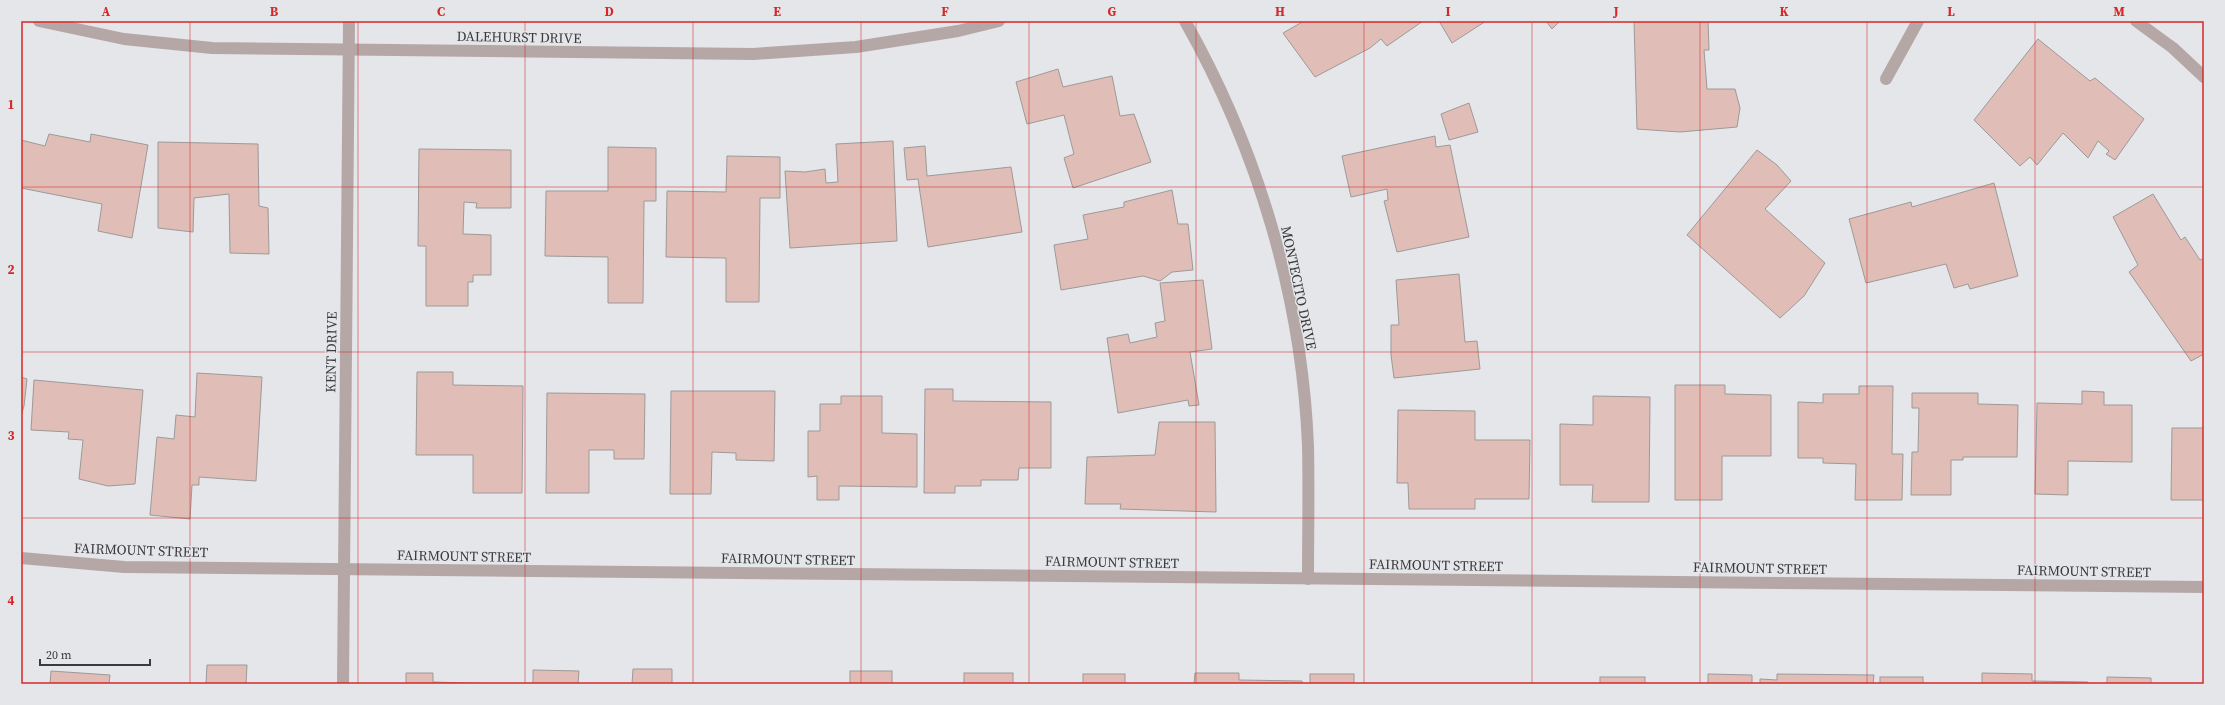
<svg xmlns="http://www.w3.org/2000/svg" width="2225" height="705" viewBox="0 0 2225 705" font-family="'Source Serif 4',serif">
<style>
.building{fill:#e0beb7;stroke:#9e9998}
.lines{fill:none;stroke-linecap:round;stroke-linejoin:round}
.minor{stroke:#b6a7a7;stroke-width:12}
.grid{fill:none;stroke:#d62828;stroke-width:1;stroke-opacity:0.55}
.labels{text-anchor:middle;stroke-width:3;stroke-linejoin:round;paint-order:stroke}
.street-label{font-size:14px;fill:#3a3b3c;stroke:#e4e6ea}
.neatline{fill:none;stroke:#d62828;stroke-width:1.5}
.grid-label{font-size:13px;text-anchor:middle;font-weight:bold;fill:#d62828}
</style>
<rect width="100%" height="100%" fill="#e4e6ea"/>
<g class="building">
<polygon points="1304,21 1423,21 1387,46 1381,39 1370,48 1315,77 1283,33"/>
<polygon points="1439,21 1486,21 1452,43"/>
<polygon points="1546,21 1560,21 1552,29"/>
<polygon points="1634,21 1708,21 1709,50 1704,50 1707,89 1735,89 1740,108 1737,127 1680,132 1637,129"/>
<polygon points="2038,39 2090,81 2095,78 2144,119 2115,160 2106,154 2109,151 2098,141 2088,158 2063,133 2037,165 2030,157 2020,166 1974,120"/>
<polygon points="1058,69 1063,87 1112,76 1120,116 1134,114 1151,162 1073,188 1064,158 1074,154 1064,115 1027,124 1016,82"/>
<polygon points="1469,103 1478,132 1449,140 1441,114"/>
<polygon points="49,134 90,142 91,134 148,145 132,238 98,231 102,204 21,188 21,140 45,146"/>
<polygon points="1435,136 1436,147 1450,145 1469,237 1397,252 1384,201 1388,200 1387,189 1351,197 1342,156"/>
<polygon points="893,141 897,241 790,248 785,171 805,172 825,169 826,183 838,182 836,144"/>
<polygon points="158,142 258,144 259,206 268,208 269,254 230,253 229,194 194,198 193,232 158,228"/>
<polygon points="925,146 927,176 1011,167 1022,232 928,247 918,179 907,180 904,148"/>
<polygon points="608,147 656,148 656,201 644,201 643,303 608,303 608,257 545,256 546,191 608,191"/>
<polygon points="419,149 511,150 511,208 476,208 477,203 464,202 463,234 491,235 491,275 473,275 473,282 468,282 468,306 426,306 426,246 418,246"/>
<polygon points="1757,150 1777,165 1791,181 1765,209 1825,263 1804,296 1780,318 1687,235"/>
<polygon points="727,156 780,157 780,198 760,198 759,302 726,302 726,258 666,257 667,191 726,192"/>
<polygon points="1994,183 2018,276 1970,289 1968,284 1954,288 1946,264 1866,283 1849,219 1911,202 1912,207"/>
<polygon points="1172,190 1178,224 1188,224 1193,270 1172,272 1160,281 1143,276 1061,290 1054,245 1088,239 1083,215 1124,207 1124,202"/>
<polygon points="2153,194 2181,240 2185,237 2200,260 2204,258 2204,354 2191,361 2129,272 2138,265 2113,217"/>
<polygon points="1459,274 1465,342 1477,341 1480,369 1394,378 1391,355 1391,325 1399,325 1396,280"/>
<polygon points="1203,280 1212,349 1190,352 1199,405 1189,406 1188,400 1118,413 1107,338 1128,334 1130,343 1157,337 1155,323 1165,321 1160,283"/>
<polygon points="417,372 453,372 453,385 523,386 522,493 473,493 473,455 416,455"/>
<polygon points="197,373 262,377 256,481 199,477 199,485 192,485 190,519 150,515 157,437 174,439 176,415 195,417"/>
<polygon points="21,377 27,379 24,406 21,416"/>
<polygon points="34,380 143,390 135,484 108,486 79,479 83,440 68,439 69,432 31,430"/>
<polygon points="1675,385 1725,385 1725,394 1771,395 1771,456 1722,456 1722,500 1675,500"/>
<polygon points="1859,386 1893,386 1892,454 1903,454 1902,500 1855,500 1856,464 1823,463 1823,458 1798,458 1798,402 1823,403 1823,394 1859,394"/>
<polygon points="925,389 953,389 953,401 1051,402 1051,468 1019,468 1018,480 981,480 981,486 955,486 955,493 924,493"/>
<polygon points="671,391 775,391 774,461 736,460 736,453 712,452 711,494 670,494"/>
<polygon points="2082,391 2104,392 2104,405 2132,405 2132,462 2068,461 2068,495 2035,494 2037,403 2082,404"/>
<polygon points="547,393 645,394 644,459 614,459 614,450 589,450 589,493 546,493"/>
<polygon points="1912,393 1978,393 1978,404 2018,405 2017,457 1963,457 1963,460 1951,460 1951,495 1911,495 1912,452 1918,452 1919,408 1912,408"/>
<polygon points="841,396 882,396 882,433 917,434 917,487 839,486 839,500 817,500 817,476 808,477 808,431 820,431 820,404 841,404"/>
<polygon points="1593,396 1650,397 1649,502 1592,502 1593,485 1560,485 1560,424 1593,425"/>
<polygon points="1398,410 1475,411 1475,440 1530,440 1529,499 1475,499 1475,509 1409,509 1408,483 1397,483"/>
<polygon points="1159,422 1215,422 1216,512 1120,509 1121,504 1085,504 1087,457 1155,455"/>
<polygon points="2172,428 2204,428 2204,500 2171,500"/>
<polygon points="207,665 247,665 246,684 206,684"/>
<polygon points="633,669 672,669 672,684 632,684"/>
<polygon points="533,670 579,671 578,684 533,684"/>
<polygon points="51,671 110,675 109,684 50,684"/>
<rect x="850" y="671" width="42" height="13"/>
<polygon points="406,673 433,673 433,682 504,684 406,684"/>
<rect x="964" y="673" width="49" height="11"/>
<polygon points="1195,673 1239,673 1239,680 1302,681 1302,684 1194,684"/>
<polygon points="1982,673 2032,674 2032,681 2088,682 2088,684 1982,684"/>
<rect x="1083" y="674" width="42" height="10"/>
<rect x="1310" y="674" width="44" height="10"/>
<polygon points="1708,674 1752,675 1752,684 1708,684"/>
<polygon points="1777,674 1874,675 1873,684 1760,684 1760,679 1777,680"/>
<rect x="1600" y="677" width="45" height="7"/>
<rect x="1880" y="677" width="43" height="7"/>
<polygon points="2107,677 2151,678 2151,684 2107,684"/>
</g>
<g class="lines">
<g class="minor">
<polyline points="39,21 124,39 212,48 753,54 856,47 958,31 999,21"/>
<path d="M1185,21c73,129 117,277 123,425 1,44 0,89 0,133"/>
<polyline points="2136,21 2173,48 2204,77"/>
<polyline points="1886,79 1918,21"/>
<polyline points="21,558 124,567 2204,587"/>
<polyline points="343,684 349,21"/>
</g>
</g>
<path class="grid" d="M190,21v663M358,21v663M525,21v663M693,21v663M861,21v663M1029,21v663M1196,21v663M1364,21v663M1532,21v663M1700,21v663M1867,21v663M2035,21v663M21,187h2183M21,352h2183M21,518h2183"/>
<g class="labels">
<g class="street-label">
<text transform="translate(519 37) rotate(1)" y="5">DALEHURST DRIVE</text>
<text transform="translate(1299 288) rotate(78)" y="5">MONTECITO DRIVE</text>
<text transform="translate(331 352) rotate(-89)" y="5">KENT DRIVE</text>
<text transform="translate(141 550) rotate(2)" y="5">FAIRMOUNT STREET</text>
<text transform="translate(464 556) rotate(1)" y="5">FAIRMOUNT STREET</text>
<text transform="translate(788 559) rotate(1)" y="5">FAIRMOUNT STREET</text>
<text transform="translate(1112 562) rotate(1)" y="5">FAIRMOUNT STREET</text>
<text transform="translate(1436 565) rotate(1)" y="5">FAIRMOUNT STREET</text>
<text transform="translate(1760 568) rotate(1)" y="5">FAIRMOUNT STREET</text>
<text transform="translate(2084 571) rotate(1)" y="5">FAIRMOUNT STREET</text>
</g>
</g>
<rect width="2225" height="705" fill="none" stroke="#e4e6ea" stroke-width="44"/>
<path d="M40 659v6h110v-6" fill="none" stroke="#3a3b3c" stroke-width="2"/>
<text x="46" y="659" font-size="12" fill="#3a3b3c" stroke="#e4e6ea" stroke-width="3" paint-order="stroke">20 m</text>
<rect x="22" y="22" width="2181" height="661" class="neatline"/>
<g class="grid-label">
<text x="106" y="16">A</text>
<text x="274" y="16">B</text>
<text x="441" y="16">C</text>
<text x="609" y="16">D</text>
<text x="777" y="16">E</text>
<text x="945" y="16">F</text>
<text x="1112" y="16">G</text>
<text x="1280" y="16">H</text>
<text x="1448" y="16">I</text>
<text x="1616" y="16">J</text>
<text x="1784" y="16">K</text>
<text x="1951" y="16">L</text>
<text x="2119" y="16">M</text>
<text x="11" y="109">1</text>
<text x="11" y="274">2</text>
<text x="11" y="440">3</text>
<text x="11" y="605">4</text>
</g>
</svg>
